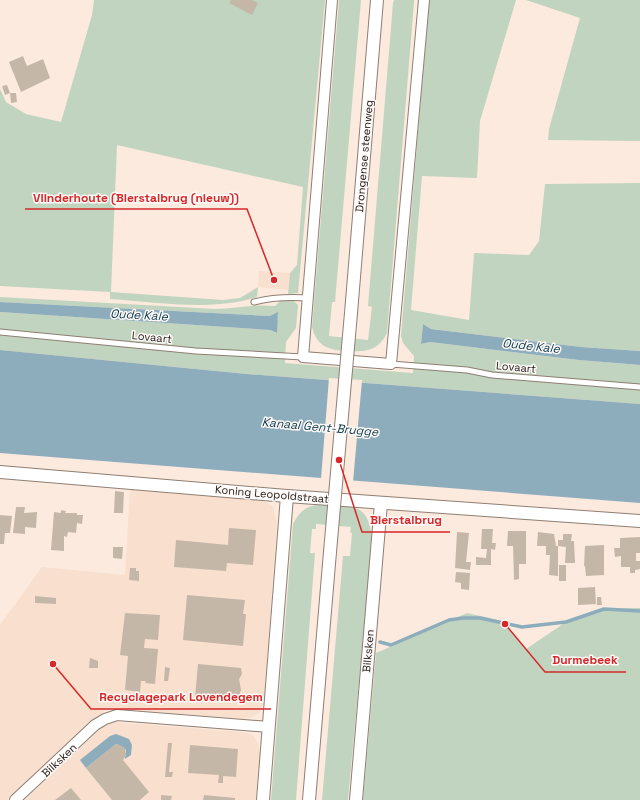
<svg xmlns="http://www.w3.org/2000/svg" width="640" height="800" viewBox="0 0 640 800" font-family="'Space Grotesk',sans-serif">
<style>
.built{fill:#f8dfce}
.green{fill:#c1d4bf}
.water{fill:#8dadbd}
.pier{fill:#fceade}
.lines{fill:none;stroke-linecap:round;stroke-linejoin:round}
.stream{stroke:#8dadbd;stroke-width:3.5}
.building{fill:#c5b7a8}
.service-casing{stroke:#8e7e73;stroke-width:7}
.minor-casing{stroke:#8e7e73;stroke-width:12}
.tertiary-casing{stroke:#8e7e73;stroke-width:14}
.service{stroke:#fff;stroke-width:5}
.minor{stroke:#fff;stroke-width:10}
.tertiary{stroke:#fff;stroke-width:12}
.tertiary-bridge-casing{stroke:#8e7e73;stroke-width:14;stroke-linecap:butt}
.tertiary-bridge{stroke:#fff;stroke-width:12}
.labels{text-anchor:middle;stroke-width:3;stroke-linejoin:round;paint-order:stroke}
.street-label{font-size:11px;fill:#201915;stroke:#fefaf8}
.water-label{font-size:12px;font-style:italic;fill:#063648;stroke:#fefaf8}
.leader{fill:none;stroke:#d62828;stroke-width:1.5}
.callout-dot{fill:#d62828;stroke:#fefaf8;stroke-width:1.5}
.callout-label{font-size:12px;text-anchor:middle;font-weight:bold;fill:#d62828;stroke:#fefaf8;stroke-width:3;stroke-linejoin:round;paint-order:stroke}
</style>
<rect width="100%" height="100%" fill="#fceade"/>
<g class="built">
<polygon points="259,271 290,273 288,290 258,287"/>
<polygon points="130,488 258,500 266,502 273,507 277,522 264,701 260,712 253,717 244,719 109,708 82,729 7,800 0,800 0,625 42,567 125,575"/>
<polygon points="113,722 243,732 253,735 258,743 260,754 256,800 25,800 101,728"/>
</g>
<g class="green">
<path d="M94,0h231l-27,293 -10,1 2,-21 7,-8 6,-78 -186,-42 -6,147 112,8 17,-2 18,-11 -1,10c-46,15 -99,5 -147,2v-7l-110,-6v-197l6,13 20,12 35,8 31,-107z"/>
<path d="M339,0h22l-26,302h-3l-3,34 39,4 4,-33 -4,-1 25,-303 1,-3h20v2l-27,331c-9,18 -21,19 -40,18 -18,-1 -30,-4 -35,-24z"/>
<path d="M429,0h87l-36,121 -3,57 -55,-2 -11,134 58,10 5,-67 55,2 10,-14 6,-57 95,-1v168l-59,-4 -150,-18 -8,-5 -2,20 9,-2 149,18 61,5v39l-393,-30 -247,-24v-38l270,18 6,3 2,-20 -8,3 -270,-14v-5l215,12c21,-1 40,-5 60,-3l7,-7 11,1 5,5 -2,23 -10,14 -1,21 128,10 1,-17 -11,-13 -2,-7z"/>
<polygon points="526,0 640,0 640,141 548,140 549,129 580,18"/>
<path d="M318,505c32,1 52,-4 54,36l-24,259h-26l21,-244h7l2,-23 -2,-1 1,-5 -35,-3v5h-4l-2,24h5l-19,247h-25l22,-276c6,-11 12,-18 25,-19z"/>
<polygon points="640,608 640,800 363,800 376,653 467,613 503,621 526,649 566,622 604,609"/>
</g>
<g class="water">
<polygon points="0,302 270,316 278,312 277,333 270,330 0,312"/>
<polygon points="423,324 431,329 581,347 640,351 640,365 579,360 430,342 421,344"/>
<polygon points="0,350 247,374 640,404 640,503 0,453"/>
<polygon points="116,734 129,739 132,745 131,755 125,759 126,750 123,747 116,744 86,768 80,760 110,736"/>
</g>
<polygon class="pier" points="329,378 362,380 353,482 321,479"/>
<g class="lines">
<polyline class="stream" points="380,642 391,645 449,620 463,618 480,618 522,627 566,622 604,609 640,611"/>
</g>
<g class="building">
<polygon points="231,0 252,0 258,3 252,15 229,3"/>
<polygon points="23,56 27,66 43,59 50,78 21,92 9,62"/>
<polygon points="7,85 10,93 16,93 17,102 11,103 10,93 5,95 2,86"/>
<polygon points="115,491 124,492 123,513 114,513"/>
<polygon points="16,507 25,507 24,513 37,512 36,528 25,527 25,534 13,533"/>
<polygon points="61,510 66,511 65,513 77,513 77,515 83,515 82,524 77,523 76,533 68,532 67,537 64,536 64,551 51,550 54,512 61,513"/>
<polygon points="0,515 12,516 10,533 5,533 4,544 0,544"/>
<polygon points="229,528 256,530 253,565 227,563 226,571 174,567 176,540 228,545"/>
<polygon points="482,529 493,529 492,543 496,543 495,550 491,549 491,565 476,565 476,557 486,558 487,549 481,549"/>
<polygon points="508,531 526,531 526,564 519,564 519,579 514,580 513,546 507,546"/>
<polygon points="457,532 469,533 466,562 471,562 470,570 455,568"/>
<polygon points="538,532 554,534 556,546 558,546 558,576 549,575 550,555 546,555 546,546 537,546"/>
<polygon points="563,534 572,534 571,541 574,541 575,563 565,563 566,547 558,546 558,540 563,540"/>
<polygon points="640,537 640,553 636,553 636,561 640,561 640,569 635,570 635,573 630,573 630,567 621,567 621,556 615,557 614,548 620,548 620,538"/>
<polygon points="604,545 604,575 586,576 585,566 584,566 585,546"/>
<polygon points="113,547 123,547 122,559 113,558"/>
<rect x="559" y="565" width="7" height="16"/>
<polygon points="130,568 136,568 136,571 139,571 139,581 129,580"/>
<polygon points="456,572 470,573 469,590 461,589 461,583 455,582"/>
<polygon points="595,587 596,604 578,605 578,588"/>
<polygon points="187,595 245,600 243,614 246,614 243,646 183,640"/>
<polygon points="35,596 56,598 56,604 35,603"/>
<polygon points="597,597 601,597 602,605 597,605"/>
<polygon points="125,613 160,615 158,640 145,639 144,648 158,649 155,684 145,683 146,681 141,681 140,692 125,690 128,656 120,655"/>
<polygon points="90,658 98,661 98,668 89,668"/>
<polygon points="198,664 241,668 242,674 239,679 241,690 239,696 232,699 195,697"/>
<polygon points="165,667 170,668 168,681 164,681"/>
<polygon points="168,743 172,743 169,772 173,772 172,777 165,777"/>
<polygon points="116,744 122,746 125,749 126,755 123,760 149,792 140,800 112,800 86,768"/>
<polygon points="190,745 238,749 236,777 223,776 223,783 218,783 219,775 188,773"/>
<polygon points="71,788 81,800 55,800"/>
<polygon points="161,795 172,796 171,800 161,800"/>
<polygon points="204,795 235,798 235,800 203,800"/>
</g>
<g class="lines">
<defs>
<g id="service">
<path d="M254,302c19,-5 35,-5 54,-4"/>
<polyline points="0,332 196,351 303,357"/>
<polyline points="391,364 467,370 492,375 640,387"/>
</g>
<g id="minor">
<polyline points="332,0 303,357 391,364 424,0"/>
<polyline points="15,800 95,725 105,719 117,715 269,727"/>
</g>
<g id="tertiary">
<polyline points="351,313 377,0"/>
<polyline points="0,472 287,496 640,521"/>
<polyline points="263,800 287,496"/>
<polyline points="309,800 330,552"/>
<polyline points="356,800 381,503"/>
</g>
</defs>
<use href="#service" class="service-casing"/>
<use href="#minor" class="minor-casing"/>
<use href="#tertiary" class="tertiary-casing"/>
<use href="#service" class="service"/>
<use href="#minor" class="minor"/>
<use href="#tertiary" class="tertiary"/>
<defs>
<polyline id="tertiary-bridge" points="330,552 351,313"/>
</defs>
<use href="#tertiary-bridge" class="tertiary-bridge-casing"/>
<use href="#tertiary-bridge" class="tertiary-bridge"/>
</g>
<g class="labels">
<g class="street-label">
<text transform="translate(364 156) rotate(-85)" y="4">Drongense steenweg</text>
<text transform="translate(152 337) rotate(6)" y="4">Lovaart</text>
<text transform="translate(516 367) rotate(5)" y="4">Lovaart</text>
<text transform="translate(272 494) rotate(5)" y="4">Koning Leopoldstraat</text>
<text transform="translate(368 651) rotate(-85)" y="4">Bilksken</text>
<text transform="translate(59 760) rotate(-43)" y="4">Bilksken</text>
</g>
<g class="water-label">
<text transform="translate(139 315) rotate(3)" y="4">Oude Kale</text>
<text transform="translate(531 346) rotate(6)" y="4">Oude Kale</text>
<text transform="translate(320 427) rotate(5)" y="4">Kanaal Gent-Brugge</text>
</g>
</g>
<path class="leader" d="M274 280L247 209H25M339 460L362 532H450M505 624L545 672H626M53 664L91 709H271"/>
<g class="callout-dot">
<circle cx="274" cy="280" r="4"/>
<circle cx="339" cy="460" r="4"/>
<circle cx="505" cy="624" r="4"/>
<circle cx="53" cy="664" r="4"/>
</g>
<g class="callout-label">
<text x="136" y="202">Vlinderhoute (Bierstalbrug (nieuw))</text>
<text x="406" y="524">Bierstalbrug</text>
<text x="585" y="664">Durmebeek</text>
<text x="181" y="701">Recyclagepark Lovendegem</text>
</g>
</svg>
